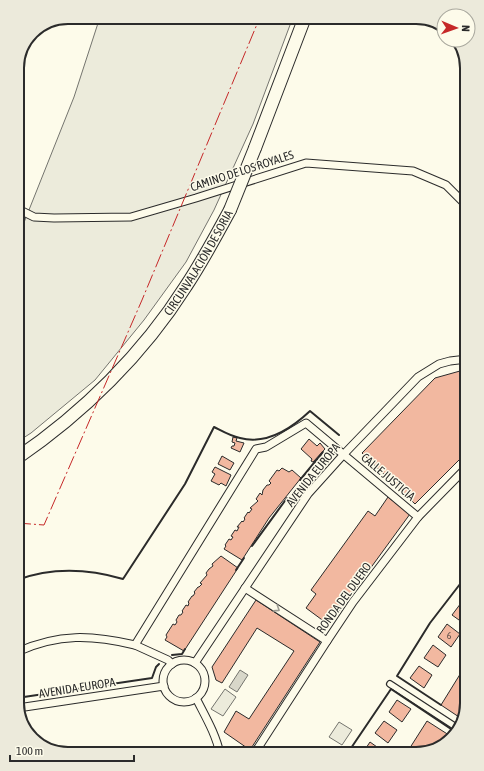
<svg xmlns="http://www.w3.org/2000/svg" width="484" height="771" viewBox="0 0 484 771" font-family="'Asap Condensed',sans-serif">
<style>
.green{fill:#ecebdb;stroke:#74746e}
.water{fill:#d8d7c9;stroke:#74746e}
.building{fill:#f2b8a0;stroke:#2b2b2b}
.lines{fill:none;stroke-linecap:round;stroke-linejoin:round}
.pedestrian-casing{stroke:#2b2b2b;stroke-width:8}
.minor-casing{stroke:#2b2b2b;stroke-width:9}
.trunk-casing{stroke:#2b2b2b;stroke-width:14}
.pedestrian{stroke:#fdfbea;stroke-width:5.5}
.minor{stroke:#fdfbea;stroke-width:7}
.trunk{stroke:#fdfbea;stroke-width:12}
.trunk-bridge-casing{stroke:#2b2b2b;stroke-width:14;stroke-linecap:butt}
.trunk-bridge{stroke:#fdfbea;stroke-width:12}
.wall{stroke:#2b2b2b;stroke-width:2}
.power{stroke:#c62828;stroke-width:1;stroke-dasharray:14 3 2 3;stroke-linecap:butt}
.oneway{stroke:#9e9d94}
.labels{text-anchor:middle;stroke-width:3;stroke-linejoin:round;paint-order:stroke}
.number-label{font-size:10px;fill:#5d4e48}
.street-label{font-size:12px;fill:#2b2b2b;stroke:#fdfbea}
.rim{fill:none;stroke:#2b2b2b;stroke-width:2}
</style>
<rect width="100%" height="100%" fill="#fdfbea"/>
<g class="green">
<polygon points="100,17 293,17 253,124 214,210 186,262 144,320 95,380 31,433 17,442 17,240 74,97"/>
<polygon points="225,689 236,697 223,716 211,709"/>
<polygon points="339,722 352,730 342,745 329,737"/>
</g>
<polygon class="water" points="240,670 248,675 237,692 229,687"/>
<g class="building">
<polygon points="460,371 467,373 467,452 415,504 362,453 435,378"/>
<polygon points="233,437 237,438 236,441 244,443 240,452 231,448 232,446 234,446 235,443 232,442"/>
<polygon points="309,439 317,446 320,443 325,449 313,462 311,461 312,459 301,449"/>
<polygon points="222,456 234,463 230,470 218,464"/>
<polygon points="215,467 231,475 226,486 221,483 219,485 211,481 215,474 212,472"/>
<polygon points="282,468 289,472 292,470 301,478 269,518 242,560 224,549 226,546 225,545 229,539 231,540 233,537 231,536 235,530 237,531 239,527 237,527 242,521 243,522 245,519 244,518 248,512 249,513 252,509 250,508 258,501 256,499 260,493 262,495 263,490 267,485 269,485 271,483 269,481 277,470 279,471"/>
<polygon points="388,497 410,514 329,625 306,608 316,594 311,590 368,511 375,516"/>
<polygon points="221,556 238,568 184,651 165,640 167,637 166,635 173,624 175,625 177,622 176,620 179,615 181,615 183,612 182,611 186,605 188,606 189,603 188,602 192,596 193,596 195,593 194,592 198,587 199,587 202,584 200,583 207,575 206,573 209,569 213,566 212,564"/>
<polygon points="256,600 320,642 250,750 224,732 236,711 249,719 294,651 257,628 222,683 216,680 212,667"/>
<polygon points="461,603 467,607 466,625 452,615"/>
<polygon points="447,624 460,634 451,647 438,637"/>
<polygon points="433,645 446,655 438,667 424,658"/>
<polygon points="467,663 467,704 462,719 441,705"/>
<polygon points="419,666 432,675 424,688 410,678"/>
<polygon points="397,700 411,709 402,722 389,712"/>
<polygon points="384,721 397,730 388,743 375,733"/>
<polygon points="427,721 452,737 439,749 416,754 406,754"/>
<polygon points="370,742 384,752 382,754 362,754"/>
</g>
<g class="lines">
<defs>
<polyline id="pedestrian" points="390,684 459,729"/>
<g id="minor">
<polyline points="17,207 22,211 34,217 54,218 131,217 196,198 306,163 413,171 446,185 467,206"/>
<polyline points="245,588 327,641"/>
<path d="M17,652c42,-19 75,-17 118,-7"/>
<circle cx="184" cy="681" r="21"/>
<polyline points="195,663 308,494 344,454 418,377 439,364 450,361 467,359"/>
<polyline points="172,664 168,660 135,645 256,449 266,447 306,423 418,517"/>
<path d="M196,698c9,18 20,36 24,56"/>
<polyline points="18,708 164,686"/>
<polyline points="254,754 327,641 353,602 418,517 467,467"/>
</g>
<g id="trunk">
<polyline points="255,148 305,17"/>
<path id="s1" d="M17,458c66,-45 126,-104 169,-172 16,-24 30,-50 44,-76"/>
</g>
</defs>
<use href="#pedestrian" class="pedestrian-casing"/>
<use href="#minor" class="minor-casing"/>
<use href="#trunk" class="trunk-casing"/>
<use href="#pedestrian" class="pedestrian"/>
<use href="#minor" class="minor"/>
<use href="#trunk" class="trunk"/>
<defs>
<polyline id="trunk-bridge" points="230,210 255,148"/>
</defs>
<use href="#trunk-bridge" class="trunk-bridge-casing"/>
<use href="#trunk-bridge" class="trunk-bridge"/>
<g class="wall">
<polyline points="300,480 323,452"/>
<polyline points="252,546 287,498"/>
<polyline points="236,570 244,558"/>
<path d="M17,580c35,-13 72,-11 106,-1l62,-95 29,-57c8,4 16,9 26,11 26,7 52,-10 70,-27l29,24"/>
<polyline points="172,655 182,654 185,649"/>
<polyline points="17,698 152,678 156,667 159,664"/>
<polyline points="441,705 397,676 430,623 467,575"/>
<polyline points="347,754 391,689 457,733"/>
</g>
<polyline class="power" points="17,523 44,525 142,300 260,17"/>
</g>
<defs><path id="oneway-chevron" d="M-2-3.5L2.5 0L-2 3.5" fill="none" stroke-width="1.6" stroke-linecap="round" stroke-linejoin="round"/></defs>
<use class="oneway" href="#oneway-chevron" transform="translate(277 609) rotate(33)"/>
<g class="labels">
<g class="number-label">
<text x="449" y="639">6</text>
</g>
<g class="street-label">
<text transform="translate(242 171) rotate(-18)" y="4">CAMINO DE LOS ROYALES</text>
<text dy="4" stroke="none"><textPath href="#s1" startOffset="269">CIRCUNVALACIÓN DE SORIA</textPath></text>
<text transform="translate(313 475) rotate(-51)" y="4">AVENIDA EUROPA</text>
<text transform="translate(388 477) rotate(40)" y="4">CALLE JUSTICIA</text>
<text transform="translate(344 598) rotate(-54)" y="4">RONDA DEL DUERO</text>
<text transform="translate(77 688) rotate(-9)" y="4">AVENIDA EUROPA</text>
</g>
</g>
<path d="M0 0H484V771H0ZM68 24H416A44 44 0 0 1 460 68V703A44 44 0 0 1 416 747H68A44 44 0 0 1 24 703V68A44 44 0 0 1 68 24Z" fill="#eceadb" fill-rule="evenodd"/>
<path class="rim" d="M68 24H416A44 44 0 0 1 460 68V703A44 44 0 0 1 416 747H68A44 44 0 0 1 24 703V68A44 44 0 0 1 68 24Z"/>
<g transform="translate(456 28) rotate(92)"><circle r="19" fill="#fdfbea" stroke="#a9a89e"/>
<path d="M0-3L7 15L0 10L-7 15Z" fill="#c62828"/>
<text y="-6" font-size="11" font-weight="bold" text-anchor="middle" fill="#2b2b2b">N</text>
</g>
<path d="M10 755v6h124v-6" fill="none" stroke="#2b2b2b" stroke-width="2"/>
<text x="16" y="755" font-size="12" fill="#2b2b2b" stroke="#fdfbea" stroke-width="3" paint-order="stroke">100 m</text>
</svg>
